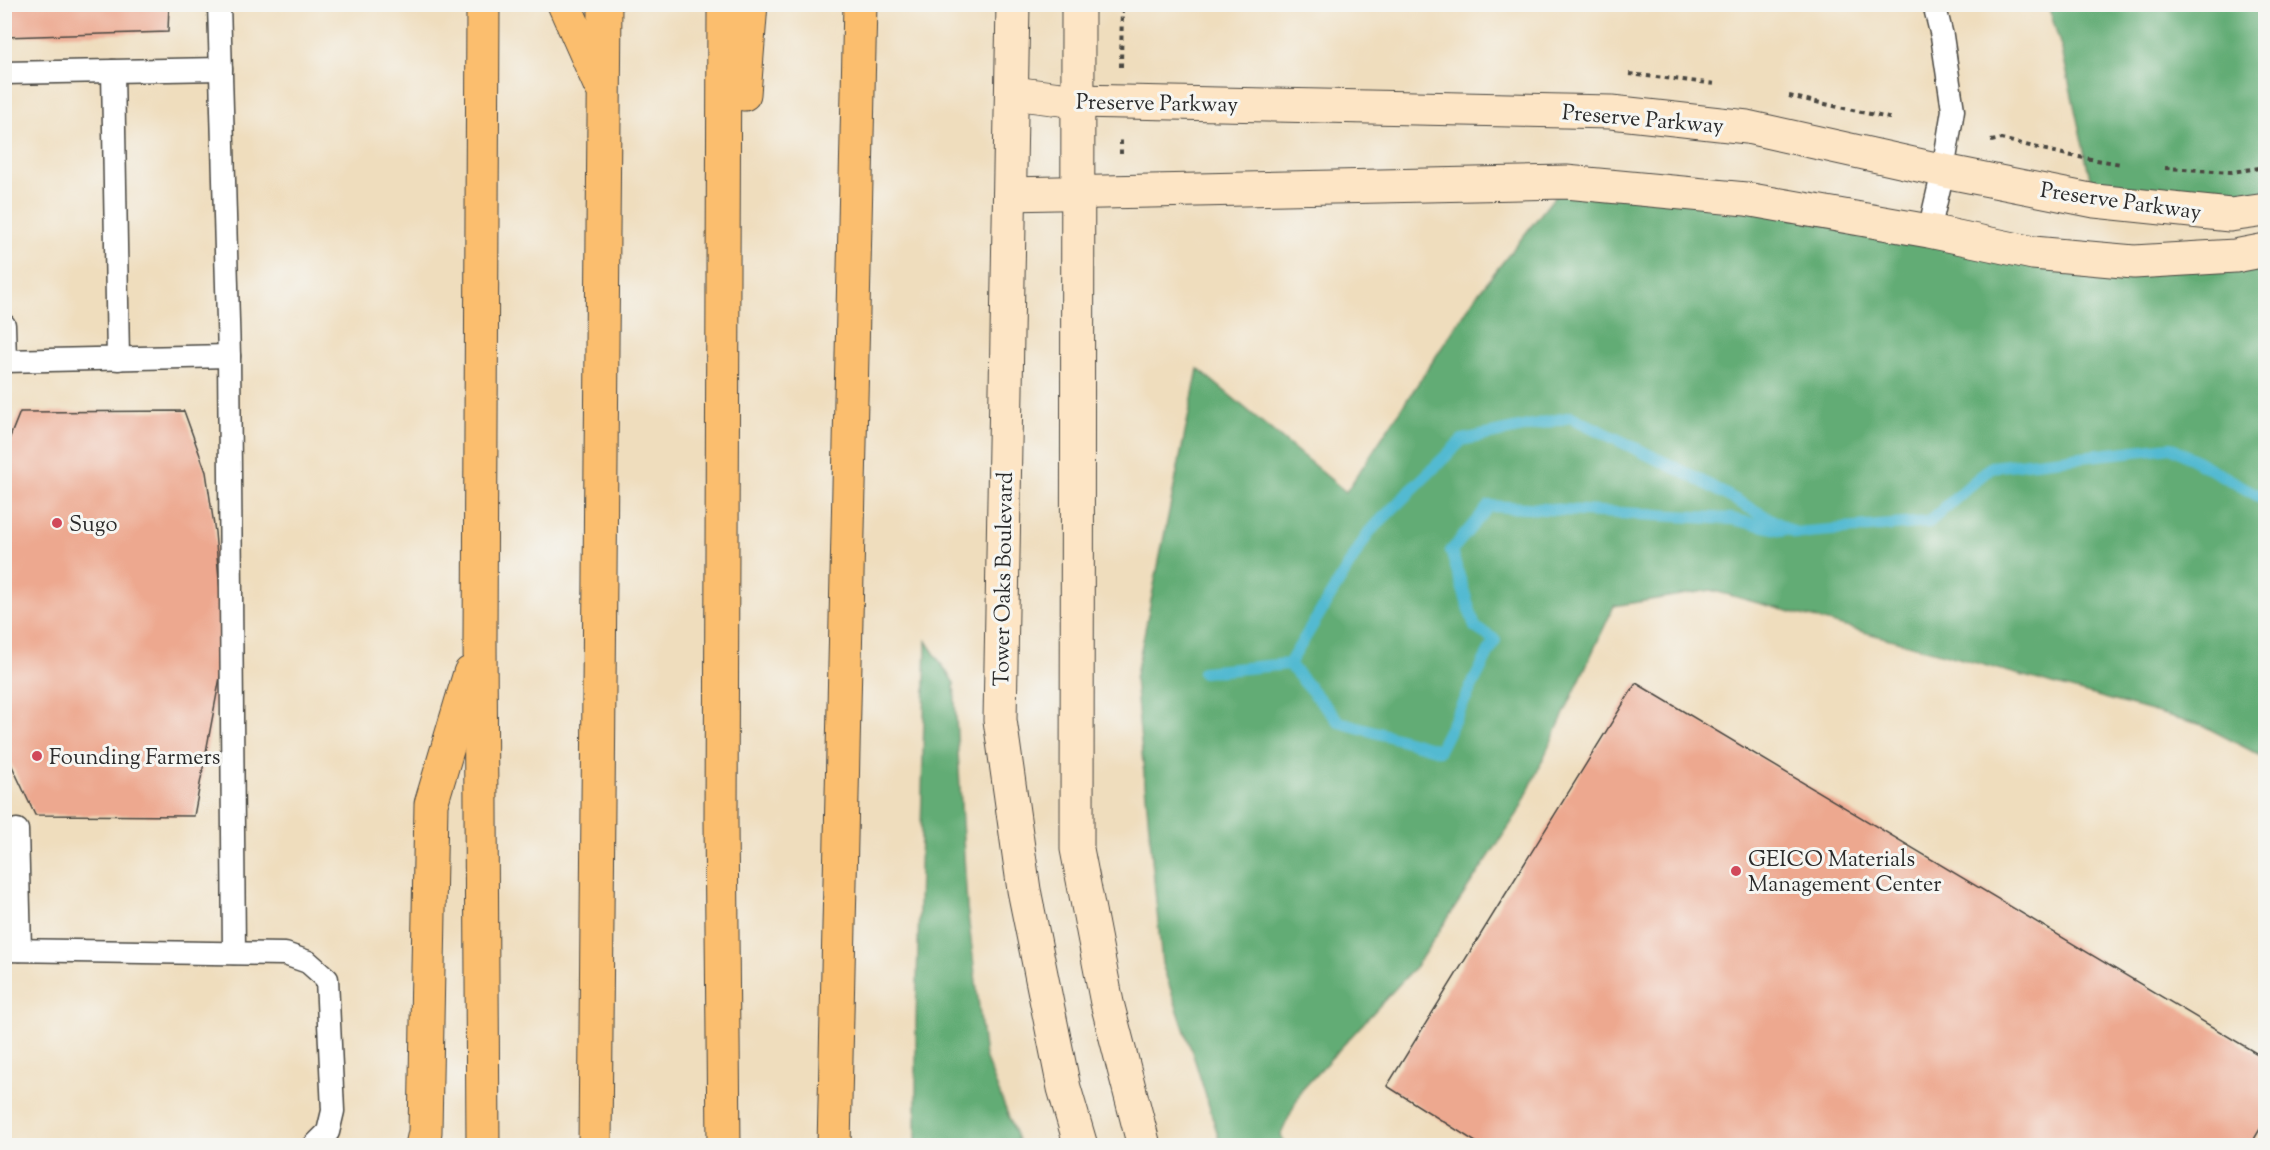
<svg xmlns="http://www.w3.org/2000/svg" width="2270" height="1150" viewBox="0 0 2270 1150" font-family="'Sorts Mill Goudy',serif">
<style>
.forest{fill:#62ac74;stroke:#466c50;stroke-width:1.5}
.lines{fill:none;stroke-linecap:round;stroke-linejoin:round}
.stream{stroke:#53bad1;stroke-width:12}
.building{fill:#eda88f}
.lane-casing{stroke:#484641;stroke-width:25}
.secondary-casing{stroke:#484641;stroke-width:35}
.highway-casing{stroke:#484641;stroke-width:35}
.path{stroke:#484641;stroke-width:4;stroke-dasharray:4.5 4.5;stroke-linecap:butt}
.lane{stroke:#fff;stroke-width:22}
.secondary{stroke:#fde5c5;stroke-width:33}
.highway{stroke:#fbbe6e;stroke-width:33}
.poi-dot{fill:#d1495b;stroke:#f6f6f2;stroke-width:2}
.labels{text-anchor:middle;stroke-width:6;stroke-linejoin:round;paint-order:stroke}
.street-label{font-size:22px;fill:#2b2b2b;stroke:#f6f6f2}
.poi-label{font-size:22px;fill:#2b2b2b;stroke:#f6f6f2;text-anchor:start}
</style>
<rect width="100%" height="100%" fill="#f6f6f2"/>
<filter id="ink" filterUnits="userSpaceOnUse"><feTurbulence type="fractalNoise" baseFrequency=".0167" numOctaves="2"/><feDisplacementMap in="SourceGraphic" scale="12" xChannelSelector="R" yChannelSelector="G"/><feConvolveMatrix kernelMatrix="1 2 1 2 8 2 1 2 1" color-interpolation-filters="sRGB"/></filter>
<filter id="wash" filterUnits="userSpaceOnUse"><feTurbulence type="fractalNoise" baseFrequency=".008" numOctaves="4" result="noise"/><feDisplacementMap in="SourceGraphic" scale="24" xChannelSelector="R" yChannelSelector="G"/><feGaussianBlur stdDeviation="1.35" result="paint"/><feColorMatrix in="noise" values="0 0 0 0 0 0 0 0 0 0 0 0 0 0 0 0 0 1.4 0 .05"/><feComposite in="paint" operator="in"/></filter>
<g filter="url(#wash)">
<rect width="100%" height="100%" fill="#efddbd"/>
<g class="forest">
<polygon points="2048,5 2265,5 2265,210 2095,201 2062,50"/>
<polygon points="1566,182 2033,253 2265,250 2265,758 2202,725 1711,590 1614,606 1518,813 1416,966 1301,1091 1281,1134 1284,1145 1221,1145 1196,1064 1162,964 1135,679 1198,369 1346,492 1476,296"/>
<polygon points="926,641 954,683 967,907 985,1057 1020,1145 916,1145 916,1021"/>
</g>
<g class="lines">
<g class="stream">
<polyline points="1289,664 1339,722 1439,750 1495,640 1475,627 1451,551 1489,506 1732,519 1782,530"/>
<polyline points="1203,672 1289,664 1369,532 1462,440 1571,417 1694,477 1795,533 1929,522 1991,467 2171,447 2266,500"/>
</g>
</g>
<g id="blocks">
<g class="building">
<polygon points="4,4 169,4 168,32 4,37"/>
<polygon points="184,411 206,472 215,532 221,603 221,672 194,816 35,815 4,749 4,452 20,412"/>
<polygon points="1636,683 2266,1059 2266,1119 2250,1146 1482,1146 1387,1086"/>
</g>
</g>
</g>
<g filter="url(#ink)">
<use href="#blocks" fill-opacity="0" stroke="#484641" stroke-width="1.5"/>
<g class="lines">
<defs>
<g id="lane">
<polyline points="219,4 229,356 234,953"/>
<polyline points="113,71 118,359"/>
<polyline points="4,73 221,69"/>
<polyline points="1929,231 1943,171 1953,110 1942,36 1934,4"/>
<polyline points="4,325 5,361"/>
<polyline points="4,361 229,356"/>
<polyline points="17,830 20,950"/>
<polyline points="4,950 285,954 308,962 327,979 333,1111 328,1132 314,1146"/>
</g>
<g id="secondary">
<polyline points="1013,4 1000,720 1024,890 1064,1088 1081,1146"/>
<polyline points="1078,4 1077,849 1107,1003 1144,1146"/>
<polyline points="1012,93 1077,101 1611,112 1747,127 1954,173 2095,201 2230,215 2266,210"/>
<polyline points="1010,194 1566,182 1746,199 1929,231 2033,253 2134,262 2235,256 2266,250"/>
</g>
<g id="highway">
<polyline points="564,4 600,85"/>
<polyline points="744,94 751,4"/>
<polyline points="422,1146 425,1132 431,804 470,673"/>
<polyline points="483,1146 480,640 483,4"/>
<polyline points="595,1146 605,4"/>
<polyline points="724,1146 721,821 724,4"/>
<polyline points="834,1146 860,4"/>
</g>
</defs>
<use href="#lane" class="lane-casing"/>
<use href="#secondary" class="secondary-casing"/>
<use href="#highway" class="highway-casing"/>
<g class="path">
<polyline points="1121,67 1122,4"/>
<polyline points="1629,74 1717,84"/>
<polyline points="1789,96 1893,119"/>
<polyline points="1991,141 2001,139 2067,155 2121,164"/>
<polyline points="1121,154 1121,138"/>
<polyline points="2165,168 2232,172 2266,167"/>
</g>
<use href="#lane" class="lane"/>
<use href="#secondary" class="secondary"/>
<use href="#highway" class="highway"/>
</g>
</g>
<g class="poi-dot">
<circle cx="57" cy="523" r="6"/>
<circle cx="37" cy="756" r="6"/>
<circle cx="1736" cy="871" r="6"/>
</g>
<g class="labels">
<g class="street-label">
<text transform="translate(1157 102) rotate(1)" y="8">Preserve Parkway</text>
<text transform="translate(1643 118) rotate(5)" y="8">Preserve Parkway</text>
<text transform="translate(2121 200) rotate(8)" y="8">Preserve Parkway</text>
<text transform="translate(1002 579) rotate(-89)" y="8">Tower Oaks Boulevard</text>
</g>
<g class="poi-label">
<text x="69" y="531">Sugo</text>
<text x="49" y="764">Founding Farmers</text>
<text x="1748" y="866">GEICO Materials<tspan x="1748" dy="25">Management Center</tspan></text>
</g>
</g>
<rect width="2270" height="1150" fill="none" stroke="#f6f6f2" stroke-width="24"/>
</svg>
